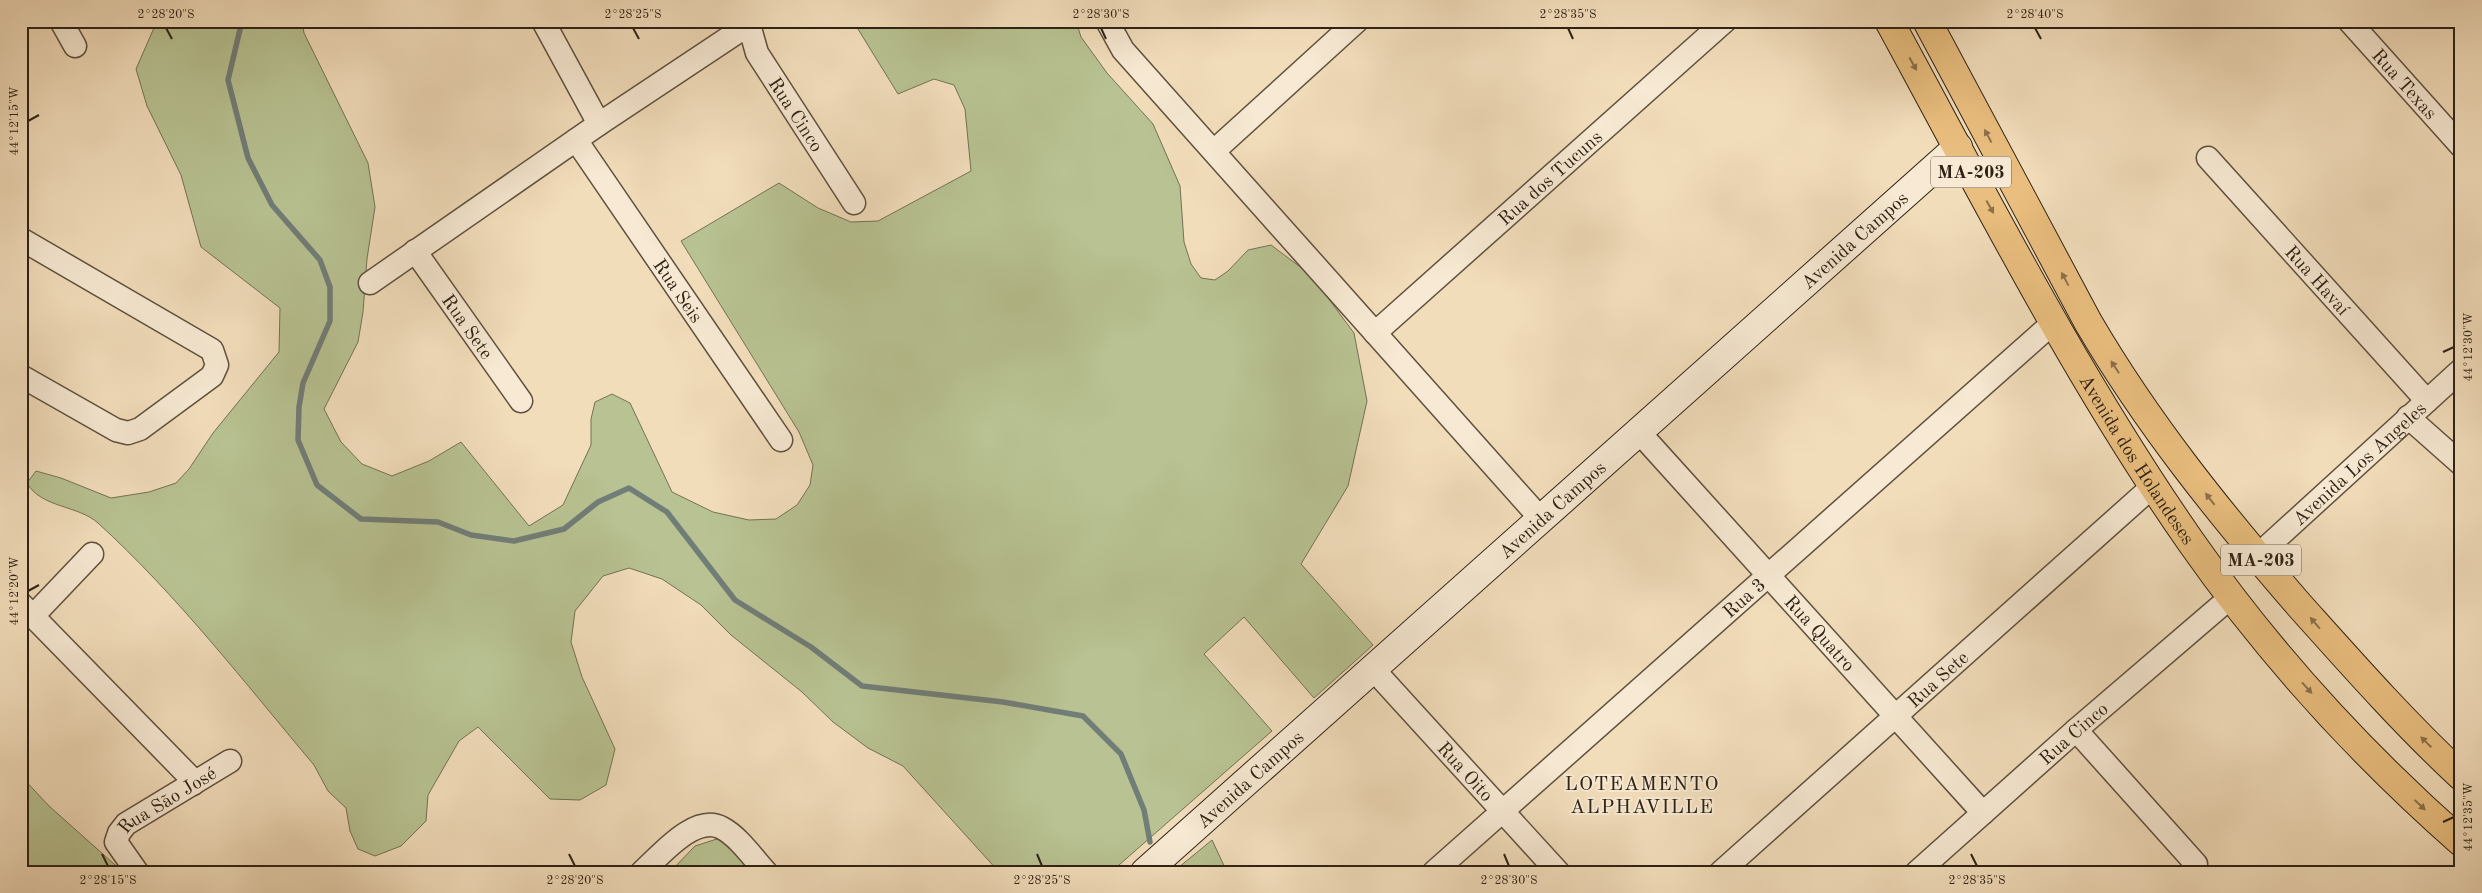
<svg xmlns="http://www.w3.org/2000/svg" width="2482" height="893" viewBox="0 0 2482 893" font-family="'Old Standard TT',serif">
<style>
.green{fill:#b8c292;stroke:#737254}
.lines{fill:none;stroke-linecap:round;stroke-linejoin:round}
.stream{stroke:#717d77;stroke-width:5.5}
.street-casing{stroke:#5f513e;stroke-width:25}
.secondary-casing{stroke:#2e2215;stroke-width:30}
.primary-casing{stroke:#2e2215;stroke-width:30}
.street{stroke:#f7e9d3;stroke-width:22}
.secondary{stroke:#f7e9d3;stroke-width:28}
.primary{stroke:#e9be7e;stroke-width:28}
.oneway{fill:#8c704a}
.ticks{fill:none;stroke:#2e2215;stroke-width:2}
.labels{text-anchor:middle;stroke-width:4;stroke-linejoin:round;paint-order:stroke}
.shield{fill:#f7e9d3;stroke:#6a5e4e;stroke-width:1}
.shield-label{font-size:18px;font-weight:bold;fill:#2e2215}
.street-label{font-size:19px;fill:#2e2215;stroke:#f7e9d3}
.neighbourhood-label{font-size:20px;letter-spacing:1px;fill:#2e2215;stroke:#f7e9d3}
.neatline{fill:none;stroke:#2e2215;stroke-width:2}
.ticks-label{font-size:12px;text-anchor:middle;fill:#2e2215}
</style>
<rect width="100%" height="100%" fill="#f2ddbb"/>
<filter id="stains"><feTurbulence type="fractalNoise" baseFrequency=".004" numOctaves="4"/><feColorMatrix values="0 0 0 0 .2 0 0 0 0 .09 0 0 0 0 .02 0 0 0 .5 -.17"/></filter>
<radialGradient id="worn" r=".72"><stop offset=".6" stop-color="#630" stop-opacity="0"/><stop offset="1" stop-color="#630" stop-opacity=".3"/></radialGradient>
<g class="green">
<path d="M157,21h145l2,12 64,130 7,44 -8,52 -4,53 -5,30 -34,67 17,33 21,22 30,12 37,-15 32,-19 68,84 34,-21 28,-60v-26l4,-17 17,-8 18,9 42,89 41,20 36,8 27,-1 21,-14 13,-20 3,-20 -14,-33 -118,-191 98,-58 39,25 33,14 27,-1 93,-50 -6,-62 -11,-24 -20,-6 -36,15 -45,-73h223l5,16 26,36 46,51 27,62 4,56 7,22 10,14 14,2 13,-9 20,-21 23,-5 40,30 43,58 13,68 -19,85 -47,78 72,81 -59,53 -70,-81 -40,37 68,77 -161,141h-112l-96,-106 -35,-18 -35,-26 -31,-30 -71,-57 -30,-30 -39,-26 -33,-11 -26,8 -28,35 -4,31 11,35 33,72 -9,36 -26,15 -30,-1 -72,-72 -19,14 -31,54 -2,26 -25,25 -26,10 -17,-7 -8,-18 -4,-23 -18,-17 -14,-26c-70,-83 -136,-169 -216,-242 -20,-18 -57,-15 -71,-40l9,-12 25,7 50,20 38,-6 27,-9 13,-14 24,-36 66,-81 1,-44 -79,-61 -20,-72 -34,-69 -11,-37z"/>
<polygon points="21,776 49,806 123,872 21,872"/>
<polygon points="720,838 759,872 670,872 695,846"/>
<polygon points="1212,840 1227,872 1173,872"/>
</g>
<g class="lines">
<polyline class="stream" points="242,21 228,80 248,158 272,205 320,260 330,287 330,321 303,383 299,407 298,440 317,485 361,519 438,522 471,535 514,541 564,529 598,502 629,488 667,512 735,600 811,647 862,686 1003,702 1083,716 1121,754 1144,810 1150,842"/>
<defs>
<g id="street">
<polyline points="61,21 75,46"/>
<polyline points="543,21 599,124"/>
<path id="s1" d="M748,21l9,32 97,150"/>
<polyline points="1107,21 1123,50 1541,519"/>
<path id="s2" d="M2349,21l112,125"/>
<path id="s3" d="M576,140l205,300"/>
<polyline points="1214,151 1357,21"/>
<path id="s4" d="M2208,158l219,243"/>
<polyline points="21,239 212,350 217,365 212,376 140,429 128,433 116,430 21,376"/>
<path id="s5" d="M415,251l106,150"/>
<polyline points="370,283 599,124 754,21"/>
<path id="s6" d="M1375,333l350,-312"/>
<polyline points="2408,417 2461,464"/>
<path id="s7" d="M1638,431l345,382"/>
<path id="s8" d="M2257,556l204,-186"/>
<polyline points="21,604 188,775 193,784"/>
<polyline points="33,616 92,554"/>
<path id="s9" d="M1373,669l185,203"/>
<polyline points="2076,730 2196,864"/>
<path id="s10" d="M137,872l-21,-30 3,-9 7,-9 104,-63"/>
<path d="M642,872c18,-16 53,-59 80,-44 17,9 31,30 44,44"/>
<path id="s11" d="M1434,872l620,-550"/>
<path id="s12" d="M1721,872l432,-386"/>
<path id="s13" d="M1917,872l159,-142 155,-133"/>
</g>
<g id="secondary">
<path id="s14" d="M1145,872l813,-725"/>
</g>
<g id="primary">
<path id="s15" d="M1889,21c96,176 187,356 302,521 77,110 169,211 270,300"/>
<path d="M1927,21l161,301c60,103 134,194 212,284 52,58 104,117 161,170"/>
</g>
</defs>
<use href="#street" class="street-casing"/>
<use href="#secondary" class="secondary-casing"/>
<use href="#primary" class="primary-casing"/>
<use href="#street" class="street"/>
<use href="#secondary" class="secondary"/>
<use href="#primary" class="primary"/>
</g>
<defs><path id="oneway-solid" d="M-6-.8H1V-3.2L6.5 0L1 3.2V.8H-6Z" transform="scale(1.25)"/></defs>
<g class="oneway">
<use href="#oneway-solid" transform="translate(1913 64) rotate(61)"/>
<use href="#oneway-solid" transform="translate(1988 136) rotate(-118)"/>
<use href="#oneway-solid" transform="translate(1990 207) rotate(61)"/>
<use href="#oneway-solid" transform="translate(2065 279) rotate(-118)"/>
<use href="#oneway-solid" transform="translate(2115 367) rotate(-123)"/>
<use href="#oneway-solid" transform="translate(2210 499) rotate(-128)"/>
<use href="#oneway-solid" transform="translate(2315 623) rotate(-131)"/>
<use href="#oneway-solid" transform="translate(2307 688) rotate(48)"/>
<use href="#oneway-solid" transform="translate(2426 742) rotate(-135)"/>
<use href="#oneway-solid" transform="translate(2420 805) rotate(43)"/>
</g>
<path class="ticks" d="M166,28l6,11M633,28l6,11M1101,28l5,11M1568,28l5,11M2035,28l6,11M28,121l11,-6M2443,352l11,-5M28,591l11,-6M2443,822l11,-5M102,854l6,12M569,854l6,12M1037,854l5,12M1504,854l5,12M1971,854l6,12"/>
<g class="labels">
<g class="shield">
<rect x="1931" y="156.5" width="80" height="31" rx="4"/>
<rect x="2221" y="544.5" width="80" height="31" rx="4"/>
</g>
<g class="shield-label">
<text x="1971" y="178">MA-203</text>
<text x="2261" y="566">MA-203</text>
</g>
<g class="street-label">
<text dy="7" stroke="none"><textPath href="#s2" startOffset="84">Rua Texas</textPath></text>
<text dy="7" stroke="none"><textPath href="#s1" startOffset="106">Rua Cinco</textPath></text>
<text dy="7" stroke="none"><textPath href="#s6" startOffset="234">Rua dos Tucuns</textPath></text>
<text dy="7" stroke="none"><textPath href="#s14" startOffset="950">Avenida Campos</textPath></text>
<text dy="7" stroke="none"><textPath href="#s4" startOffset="164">Rua Havaí</textPath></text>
<text dy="7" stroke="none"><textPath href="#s3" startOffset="182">Rua Seis</textPath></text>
<text dy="7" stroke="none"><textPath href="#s5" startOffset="92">Rua Sete</textPath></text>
<text dy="7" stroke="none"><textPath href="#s15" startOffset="504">Avenida dos Holandeses</textPath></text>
<text dy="7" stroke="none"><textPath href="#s8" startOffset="138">Avenida Los Angeles</textPath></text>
<text dy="7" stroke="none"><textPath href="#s14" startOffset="545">Avenida Campos</textPath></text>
<text dy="7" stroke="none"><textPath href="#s11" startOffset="414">Rua 3</textPath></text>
<text dy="7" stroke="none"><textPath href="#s7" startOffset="272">Rua Quatro</textPath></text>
<text dy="7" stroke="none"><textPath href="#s12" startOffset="290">Rua Sete</textPath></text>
<text dy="7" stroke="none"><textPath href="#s13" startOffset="209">Rua Cinco</textPath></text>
<text dy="7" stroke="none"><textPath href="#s9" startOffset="138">Rua Oito</textPath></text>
<text dy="7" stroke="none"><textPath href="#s14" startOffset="140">Avenida Campos</textPath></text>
<text dy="7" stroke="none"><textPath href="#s10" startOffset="105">Rua São José</textPath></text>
</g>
<g class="neighbourhood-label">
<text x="1642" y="790">LOTEAMENTO<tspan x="1642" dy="23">ALPHAVILLE</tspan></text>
</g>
</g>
<rect width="2482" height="893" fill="none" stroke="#f2ddbb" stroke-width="55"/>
<rect x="28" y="28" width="2426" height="838" class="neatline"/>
<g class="ticks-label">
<text x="166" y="18">2°28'20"S</text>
<text x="633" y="18">2°28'25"S</text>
<text x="1101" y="18">2°28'30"S</text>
<text x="1568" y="18">2°28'35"S</text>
<text x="2035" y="18">2°28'40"S</text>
<text transform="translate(14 121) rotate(-90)" y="4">44°12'15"W</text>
<text transform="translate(2468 347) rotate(-90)" y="4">44°12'30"W</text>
<text transform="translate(14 591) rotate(-90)" y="4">44°12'20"W</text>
<text transform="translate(2468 817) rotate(-90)" y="4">44°12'35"W</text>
<text x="108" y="884">2°28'15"S</text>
<text x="575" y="884">2°28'20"S</text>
<text x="1042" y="884">2°28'25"S</text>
<text x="1509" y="884">2°28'30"S</text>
<text x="1977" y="884">2°28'35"S</text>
</g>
<rect width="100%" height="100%" filter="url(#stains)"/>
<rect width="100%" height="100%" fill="url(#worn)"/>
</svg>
